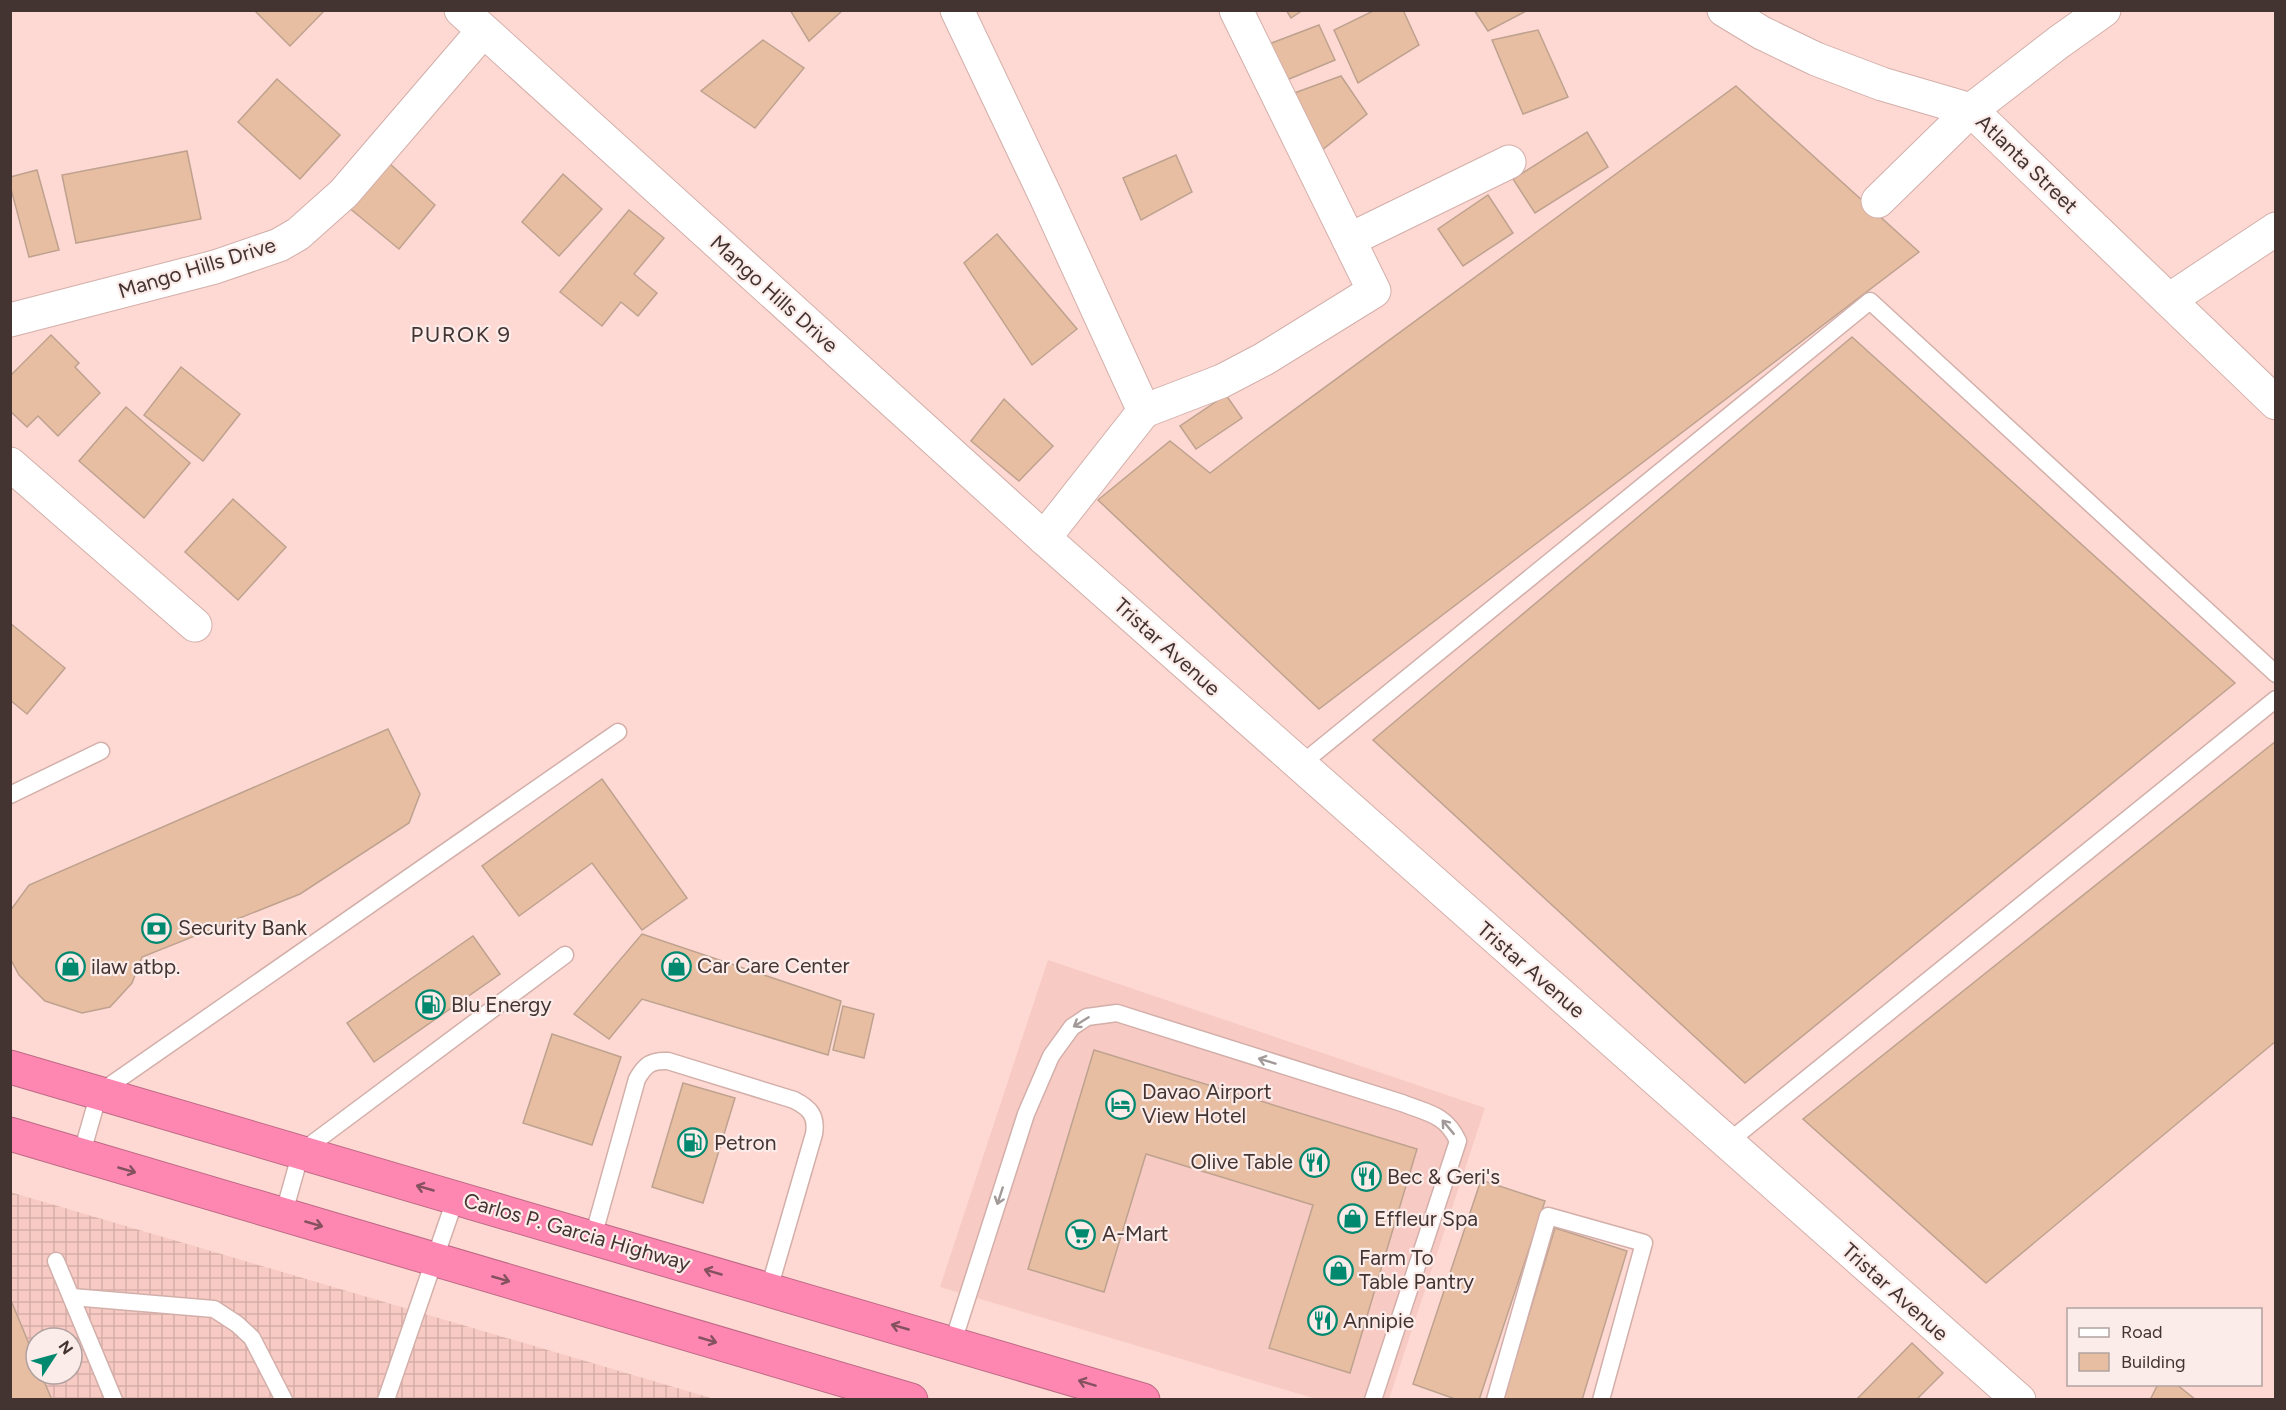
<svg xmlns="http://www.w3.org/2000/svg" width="2286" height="1410" viewBox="0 0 2286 1410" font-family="Figtree,sans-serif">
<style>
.built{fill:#f8cac4}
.industrial{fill:url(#industrial-grid);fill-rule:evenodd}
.building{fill:#e7bea2;stroke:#bea28f;stroke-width:1.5}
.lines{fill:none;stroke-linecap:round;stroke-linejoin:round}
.lane-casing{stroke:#d3afaa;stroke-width:19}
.street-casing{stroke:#d3afaa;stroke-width:35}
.highway-casing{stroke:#bd6a85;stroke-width:35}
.lane{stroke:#fff;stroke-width:16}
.street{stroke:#fff;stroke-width:33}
.highway{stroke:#fe87b2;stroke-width:33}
.oneway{stroke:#a19a98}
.oneway2{stroke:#84515f}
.labels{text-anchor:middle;stroke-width:4.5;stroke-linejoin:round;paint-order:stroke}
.street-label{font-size:21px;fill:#433432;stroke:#fbecea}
.poi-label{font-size:21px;fill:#433432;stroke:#fbecea;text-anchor:start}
.neighbourhood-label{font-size:22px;letter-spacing:1.5px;fill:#433432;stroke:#fbecea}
</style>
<defs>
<pattern id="industrial-grid" width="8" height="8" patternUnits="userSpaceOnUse" patternTransform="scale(1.5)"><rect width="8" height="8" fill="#f8cac4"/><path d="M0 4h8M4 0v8" fill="none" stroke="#d6aea9"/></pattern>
</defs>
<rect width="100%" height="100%" fill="#fed9d3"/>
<polygon class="built" points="1048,960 1485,1108 1389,1399 1316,1399 940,1287"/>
<path class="industrial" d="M10,1192l701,206 -700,1zM36,1338h36v36h-36z"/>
<g class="building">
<polygon points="254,10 325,10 290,46"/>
<polygon points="790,10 843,10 809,41"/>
<polygon points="1286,10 1303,10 1291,18"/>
<polygon points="1375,10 1403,10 1419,45 1358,83 1334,30"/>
<polygon points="1474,10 1528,10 1488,31"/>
<polygon points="1319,25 1335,60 1282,82 1269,44"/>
<polygon points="1538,30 1568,97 1523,114 1492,40"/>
<polygon points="763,40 804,68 755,128 701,91"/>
<polygon points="1341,76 1367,114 1317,154 1289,95"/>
<polygon points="277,79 340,135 300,179 238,122"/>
<polygon points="1736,86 1919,252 1319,709 1098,500 1170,441 1210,473 1257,437"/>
<polygon points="1587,132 1608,167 1535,213 1513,179"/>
<polygon points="187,151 201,219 76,243 62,175"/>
<polygon points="1176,155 1192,192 1141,220 1123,178"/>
<polygon points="388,162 435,205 399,249 348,207"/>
<polygon points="37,170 59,250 29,257 10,185 10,177"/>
<polygon points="563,174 602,209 559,256 522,222"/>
<polygon points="1488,195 1513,233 1463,266 1438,229"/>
<polygon points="629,210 664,238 634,274 657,293 638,316 621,302 602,326 560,292"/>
<polygon points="997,234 1077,329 1032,365 964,263"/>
<polygon points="51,335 79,363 75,367 100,393 58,436 38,416 27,427 10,411 10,376"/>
<polygon points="1852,337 2235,683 1745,1083 1373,740"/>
<polygon points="181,367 240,414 203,461 144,415"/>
<polygon points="1226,395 1242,418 1196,449 1180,426"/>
<polygon points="1004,399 1053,446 1019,481 971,441"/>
<polygon points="126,407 190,463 144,518 79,461"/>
<polygon points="233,499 286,547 238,600 185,552"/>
<polygon points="10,623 65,668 27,714 10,700"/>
<polygon points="388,729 420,794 409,823 300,894 142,957 132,983 110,1007 82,1013 45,1001 19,975 10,958 10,911 29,885"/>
<polygon points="2276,741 2276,1041 1986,1283 1803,1119"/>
<polygon points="602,779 687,898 642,930 592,863 519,916 482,866"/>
<polygon points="642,934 841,1001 828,1055 642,999 609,1039 574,1014"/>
<polygon points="473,936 500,974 374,1062 347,1023"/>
<polygon points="843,1006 874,1014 864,1058 833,1050"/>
<polygon points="552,1034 621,1057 592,1145 523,1123"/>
<polygon points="1094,1050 1417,1149 1350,1373 1269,1348 1313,1205 1146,1154 1104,1292 1028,1269"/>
<polygon points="683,1083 735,1098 703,1203 652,1187"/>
<polygon points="1481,1180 1545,1201 1479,1400 1458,1400 1413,1384"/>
<polygon points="1555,1228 1627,1251 1582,1400 1503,1400"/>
<polygon points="10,1298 36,1361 36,1374 41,1374 52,1400 10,1400"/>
<polygon points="1912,1343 1943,1373 1916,1400 1856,1400"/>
<polygon points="2158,1384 2176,1384 2196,1400 2150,1400"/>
</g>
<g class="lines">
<defs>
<g id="lane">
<polyline points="1300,765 1870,301 2276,674"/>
<polyline points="10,795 101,751"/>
<polyline points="1727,1143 2276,699"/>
<polyline points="81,1156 99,1093 618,732"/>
<polyline points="283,1216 301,1152 565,955"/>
<path d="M593,1237l44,-158c8,-14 14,-19 31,-18l126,39c16,8 23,16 20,34l-45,155"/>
<polyline points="56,1261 114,1400"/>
<polyline points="72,1297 214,1309 237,1324 252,1338 284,1400"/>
<path d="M953,1342l73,-228 25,-58 21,-29 15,-10 30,-4 285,90c25,10 44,11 56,38l-85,259"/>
<polyline points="386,1400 456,1197"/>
<polyline points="1495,1400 1548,1216 1644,1243 1601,1400"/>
</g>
<g id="street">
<polyline points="461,10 1044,538 2019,1400"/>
<polyline points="957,10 1046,197 1144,411"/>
<polyline points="1724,10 1762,33 1816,59 1882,84 1971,110 2276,403"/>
<polyline points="1878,201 1971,110 2059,42 2104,10"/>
<polyline points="1349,240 1509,162"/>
<polyline points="2169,300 2276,229"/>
<polyline points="10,320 215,267 279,245 298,234 344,193 483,31"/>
<polyline points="1144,411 1222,381 1264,359 1374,291 1236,10"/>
<polyline points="10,464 195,625"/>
<polyline points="1044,538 1144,411"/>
</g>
<g id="highway">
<polyline points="10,1067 1143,1400"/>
<polyline points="10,1134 911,1400"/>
</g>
</defs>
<use href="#lane" class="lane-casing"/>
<use href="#street" class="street-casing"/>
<use href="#highway" class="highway-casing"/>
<use href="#lane" class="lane"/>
<use href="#street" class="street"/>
<use href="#highway" class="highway"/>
</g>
<defs><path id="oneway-shaft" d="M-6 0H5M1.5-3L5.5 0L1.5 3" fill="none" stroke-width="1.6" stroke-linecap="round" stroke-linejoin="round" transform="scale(1.5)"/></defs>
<g class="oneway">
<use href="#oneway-shaft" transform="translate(1081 1022) rotate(148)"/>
<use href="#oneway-shaft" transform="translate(1267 1061) rotate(-163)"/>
<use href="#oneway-shaft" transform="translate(1448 1127) rotate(-130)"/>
<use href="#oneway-shaft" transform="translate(1000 1196) rotate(108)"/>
</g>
<g class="oneway2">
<use href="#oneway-shaft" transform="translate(127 1170) rotate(16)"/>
<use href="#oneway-shaft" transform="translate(425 1188) rotate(-164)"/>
<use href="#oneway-shaft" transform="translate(314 1224) rotate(16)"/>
<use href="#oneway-shaft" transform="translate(713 1272) rotate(-164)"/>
<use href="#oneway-shaft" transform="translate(501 1279) rotate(16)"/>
<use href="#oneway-shaft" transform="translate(900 1327) rotate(-164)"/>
<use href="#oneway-shaft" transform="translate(708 1340) rotate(16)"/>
<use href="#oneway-shaft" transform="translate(1087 1383) rotate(-163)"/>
</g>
<defs>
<symbol id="bank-ring" viewBox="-11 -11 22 22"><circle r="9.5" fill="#fbecea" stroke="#00896f" stroke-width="1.5"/><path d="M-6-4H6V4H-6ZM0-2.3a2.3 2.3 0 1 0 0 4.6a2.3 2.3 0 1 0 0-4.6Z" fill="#00896f"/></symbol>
<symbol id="shop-ring" viewBox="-11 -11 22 22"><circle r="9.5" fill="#fbecea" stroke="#00896f" stroke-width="1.5"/><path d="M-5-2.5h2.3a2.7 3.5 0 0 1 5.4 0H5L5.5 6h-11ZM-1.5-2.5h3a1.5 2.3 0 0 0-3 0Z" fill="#00896f"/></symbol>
<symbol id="fuel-ring" viewBox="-11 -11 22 22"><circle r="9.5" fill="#fbecea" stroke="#00896f" stroke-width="1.5"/><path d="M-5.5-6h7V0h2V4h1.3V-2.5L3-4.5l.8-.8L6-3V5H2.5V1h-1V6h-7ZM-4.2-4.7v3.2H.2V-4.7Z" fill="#00896f"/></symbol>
<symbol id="hotel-ring" viewBox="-11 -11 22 22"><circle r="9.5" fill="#fbecea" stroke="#00896f" stroke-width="1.5"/><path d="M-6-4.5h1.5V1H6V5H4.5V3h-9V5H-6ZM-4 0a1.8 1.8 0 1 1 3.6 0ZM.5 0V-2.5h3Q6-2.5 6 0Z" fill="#00896f"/></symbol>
<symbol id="restaurant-ring" viewBox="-11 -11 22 22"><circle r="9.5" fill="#fbecea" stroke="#00896f" stroke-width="1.5"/><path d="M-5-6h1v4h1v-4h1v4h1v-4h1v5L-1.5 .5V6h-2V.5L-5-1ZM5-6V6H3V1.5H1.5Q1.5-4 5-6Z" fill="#00896f"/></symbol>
<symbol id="supermarket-ring" viewBox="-11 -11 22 22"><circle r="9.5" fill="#fbecea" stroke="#00896f" stroke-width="1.5"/><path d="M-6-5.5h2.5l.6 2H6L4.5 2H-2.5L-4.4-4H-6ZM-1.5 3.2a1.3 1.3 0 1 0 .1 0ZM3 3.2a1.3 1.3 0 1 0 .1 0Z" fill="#00896f"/></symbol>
</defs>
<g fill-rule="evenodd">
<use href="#bank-ring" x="140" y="912" width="33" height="33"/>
<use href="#shop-ring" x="660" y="950" width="33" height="33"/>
<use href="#shop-ring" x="54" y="950" width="33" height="33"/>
<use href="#fuel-ring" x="414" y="988" width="33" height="33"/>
<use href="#hotel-ring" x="1104" y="1088" width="33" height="33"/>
<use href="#fuel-ring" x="676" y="1126" width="33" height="33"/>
<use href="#restaurant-ring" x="1298" y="1146" width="33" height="33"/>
<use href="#restaurant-ring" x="1350" y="1160" width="33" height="33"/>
<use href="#shop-ring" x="1336" y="1202" width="33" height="33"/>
<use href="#supermarket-ring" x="1064" y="1218" width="33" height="33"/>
<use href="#shop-ring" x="1322" y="1254" width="33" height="33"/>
<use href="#restaurant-ring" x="1306" y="1304" width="33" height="33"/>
</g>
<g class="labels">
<g class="street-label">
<text transform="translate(2027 164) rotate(44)" y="7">Atlanta Street</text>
<text transform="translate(197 268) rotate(-17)" y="7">Mango Hills Drive</text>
<text transform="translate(774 294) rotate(42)" y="7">Mango Hills Drive</text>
<text transform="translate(1167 647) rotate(42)" y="7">Tristar Avenue</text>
<text transform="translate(1531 970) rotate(41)" y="7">Tristar Avenue</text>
<text transform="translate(577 1232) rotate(16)" y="7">Carlos P. Garcia Highway</text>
<text transform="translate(1895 1292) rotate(42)" y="7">Tristar Avenue</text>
</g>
<g class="poi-label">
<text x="178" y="935">Security Bank</text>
<text x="697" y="973">Car Care Center</text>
<text x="91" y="974">ilaw atbp.</text>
<text x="451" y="1012">Blu Energy</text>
<text x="1142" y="1099">Davao Airport<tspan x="1142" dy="24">View Hotel</tspan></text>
<text x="714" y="1150">Petron</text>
<text x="1293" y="1169" text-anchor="end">Olive Table</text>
<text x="1387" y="1184">Bec &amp; Geri's</text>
<text x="1374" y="1226">Effleur Spa</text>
<text x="1102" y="1241">A-Mart</text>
<text x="1359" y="1265">Farm To<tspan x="1359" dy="24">Table Pantry</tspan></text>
<text x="1343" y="1328">Annipie</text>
</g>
<g class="neighbourhood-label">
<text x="461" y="342">PUROK 9</text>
</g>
</g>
<rect width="2286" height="1410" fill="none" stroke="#433432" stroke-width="24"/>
<rect x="2067" y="1308" width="195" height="78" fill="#fbecea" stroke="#b1a2a0" stroke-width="1.5"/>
<rect x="2079" y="1328" width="30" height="9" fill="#ffffff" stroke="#b1a2a0" stroke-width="1.5"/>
<text x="2121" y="1338" font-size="18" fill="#433432">Road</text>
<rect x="2079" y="1353" width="30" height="18" fill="#e7bea2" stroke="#b1a2a0" stroke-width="1.5"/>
<text x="2121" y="1368" font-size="18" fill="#433432">Building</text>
<g transform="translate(54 1356) rotate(54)"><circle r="28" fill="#fbecea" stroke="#b1a2a0" stroke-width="1.5"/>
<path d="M0-4.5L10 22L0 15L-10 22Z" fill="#00896f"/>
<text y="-9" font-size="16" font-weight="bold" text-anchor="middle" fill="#433432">N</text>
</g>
</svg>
